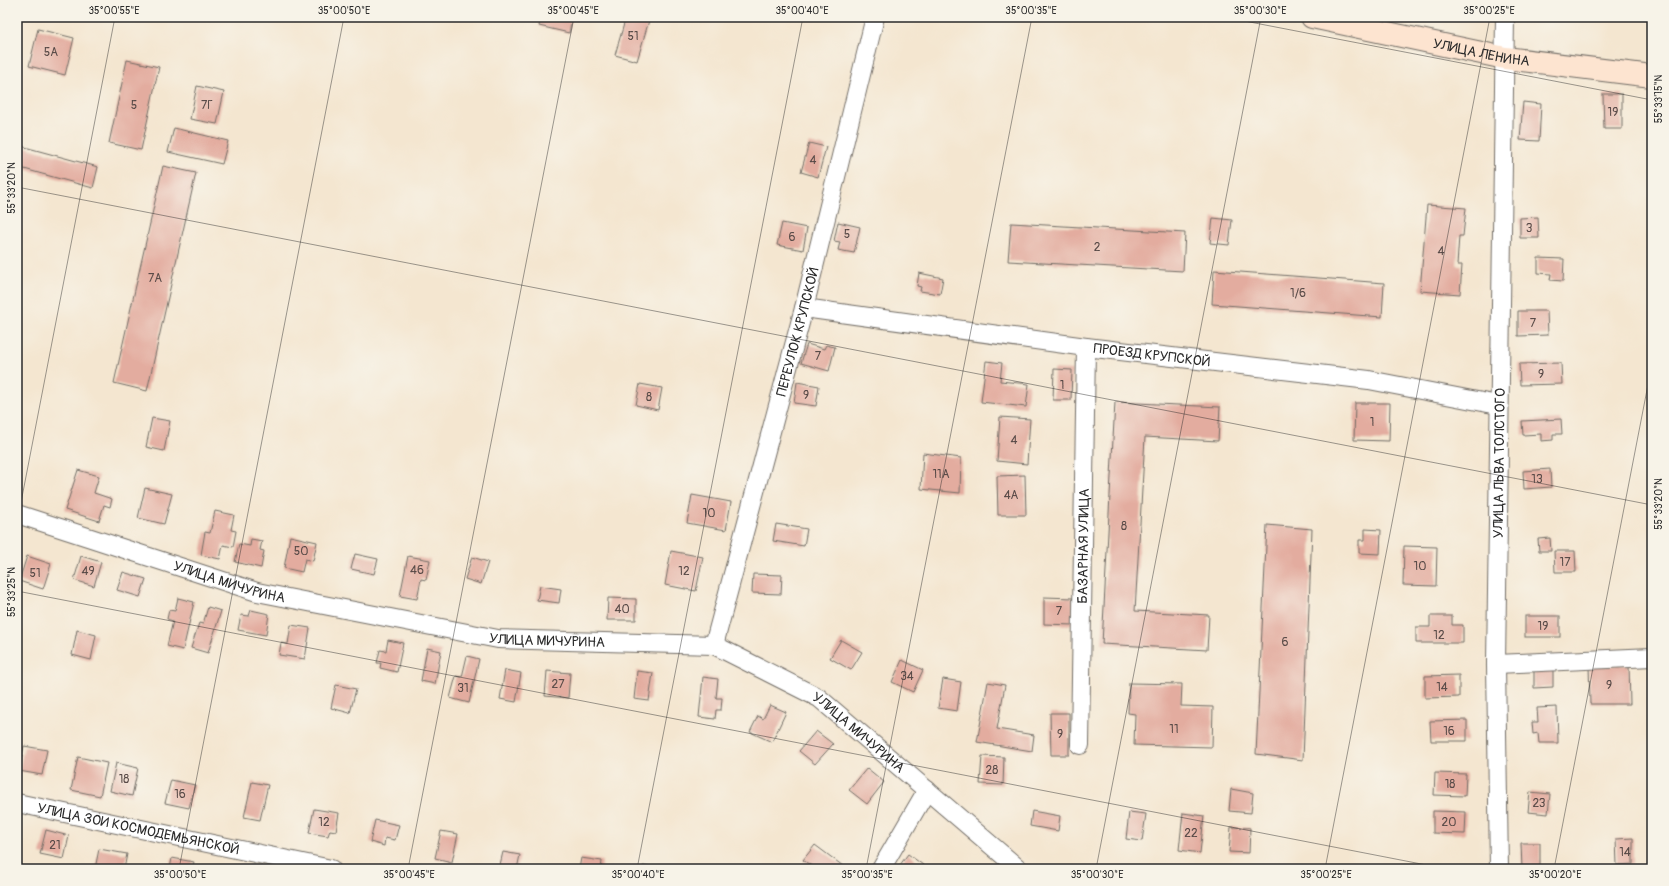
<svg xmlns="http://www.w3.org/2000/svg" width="1669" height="886" viewBox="0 0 1669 886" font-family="Pangolin,sans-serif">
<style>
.building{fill:#e3ac9f}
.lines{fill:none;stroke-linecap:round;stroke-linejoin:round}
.minor-casing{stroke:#716c65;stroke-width:20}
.secondary-casing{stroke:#716c65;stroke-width:24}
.minor{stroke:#fff;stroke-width:18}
.secondary{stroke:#fde4d0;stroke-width:22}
.ticks{fill:none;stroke:#2b2b2b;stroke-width:1;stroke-opacity:0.45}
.labels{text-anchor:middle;stroke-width:3;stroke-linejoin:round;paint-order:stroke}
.number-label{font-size:12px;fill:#594b48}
.street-label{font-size:14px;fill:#2b2b2b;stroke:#f7f3e8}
.neatline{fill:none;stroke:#2b2b2b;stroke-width:1.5}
.ticks-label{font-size:10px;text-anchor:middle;fill:#2b2b2b}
</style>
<rect width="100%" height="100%" fill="#f7f3e8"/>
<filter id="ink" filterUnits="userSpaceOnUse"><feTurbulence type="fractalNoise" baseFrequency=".025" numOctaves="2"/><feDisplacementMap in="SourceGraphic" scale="8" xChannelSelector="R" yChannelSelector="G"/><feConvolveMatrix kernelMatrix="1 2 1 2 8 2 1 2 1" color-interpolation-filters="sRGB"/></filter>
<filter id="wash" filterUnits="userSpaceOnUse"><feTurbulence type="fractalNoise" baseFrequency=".012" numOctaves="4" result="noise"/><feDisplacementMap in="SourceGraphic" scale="16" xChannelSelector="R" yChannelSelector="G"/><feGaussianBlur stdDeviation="0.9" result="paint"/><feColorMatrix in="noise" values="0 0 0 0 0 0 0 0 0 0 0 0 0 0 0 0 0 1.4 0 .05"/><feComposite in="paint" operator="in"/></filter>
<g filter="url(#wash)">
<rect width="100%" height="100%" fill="#f4e6d0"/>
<g id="blocks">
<g class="building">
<polygon points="541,17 572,17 569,33 539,26"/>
<polygon points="626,17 650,17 637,61 615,55"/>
<polygon points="38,29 74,38 65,75 29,66"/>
<polygon points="127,60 159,67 141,150 109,143"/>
<polygon points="197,86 224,92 217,124 190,119"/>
<polygon points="1603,94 1622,94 1622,129 1604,129"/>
<polygon points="1523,102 1541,104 1539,141 1520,140"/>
<polygon points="174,128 228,141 222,164 168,152"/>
<polygon points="809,143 826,147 818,177 801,172"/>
<polygon points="21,146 98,167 93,188 17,167"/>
<polygon points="163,166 196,173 147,391 114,383"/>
<polygon points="1427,205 1466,208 1463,236 1459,236 1457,265 1462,265 1460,294 1420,291"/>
<polygon points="1538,217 1539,238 1520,238 1520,218"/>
<polygon points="1213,218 1232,220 1229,245 1210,243"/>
<polygon points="838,222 860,227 854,253 838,250 840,242 834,241"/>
<polygon points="782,223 807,228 803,250 777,245"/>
<polygon points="1011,223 1185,233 1183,271 1008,261"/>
<polygon points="1538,258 1564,259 1563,281 1550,280 1551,274 1538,273"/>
<polygon points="1214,270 1384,283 1382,317 1212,304"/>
<polygon points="919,273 943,278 940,294 920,291 921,287 917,286"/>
<polygon points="1518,311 1547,311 1548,335 1518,336"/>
<polygon points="807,344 824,349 826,345 835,347 829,371 801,363"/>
<polygon points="986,361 1002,363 1000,381 1029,384 1026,407 981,402"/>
<polygon points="1561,363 1562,384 1520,385 1519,364"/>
<polygon points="1054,369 1072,370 1071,400 1053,400"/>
<polygon points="797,382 819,386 816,406 794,403"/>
<polygon points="640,384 662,388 658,410 636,405"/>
<polygon points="1115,402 1220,407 1218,441 1145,437 1135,611 1209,615 1207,650 1102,644"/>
<polygon points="1355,403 1390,403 1389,441 1354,440"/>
<polygon points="1000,417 1030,419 1027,464 997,461"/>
<polygon points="152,418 170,421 164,451 146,447"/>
<polygon points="1561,419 1562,434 1553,434 1553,440 1541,441 1541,434 1523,435 1522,421"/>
<polygon points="923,453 961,458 960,493 921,489"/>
<polygon points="1550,469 1551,487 1524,489 1523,471"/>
<polygon points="78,470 99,476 94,493 112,499 110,507 104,505 99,521 65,510"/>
<polygon points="1025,475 1026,515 998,515 997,476"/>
<polygon points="145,488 172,494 164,524 138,518"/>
<polygon points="692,495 731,502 726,530 687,523"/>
<polygon points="215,511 234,515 231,530 236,531 233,547 223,545 220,559 201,555 205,532 210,533"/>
<polygon points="776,524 807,529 804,546 773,541"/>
<polygon points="1267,525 1312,529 1303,760 1256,754"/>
<polygon points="1365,529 1381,530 1380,554 1359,553 1359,540 1365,540"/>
<polygon points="290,536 317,542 313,561 305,559 302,572 284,568"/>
<polygon points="1550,538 1551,551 1539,551 1538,539"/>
<polygon points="251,539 262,541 260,550 264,551 261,568 235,562 239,544 250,546"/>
<polygon points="1404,546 1437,547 1436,586 1403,585"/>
<polygon points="671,551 703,557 696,591 665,585"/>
<polygon points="1554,551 1575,551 1576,572 1555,572"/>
<polygon points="355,554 378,559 374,574 351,569"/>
<polygon points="27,556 51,564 43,589 19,581"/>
<polygon points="81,556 101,562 94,586 74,580"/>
<polygon points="408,556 430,560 426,580 421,579 417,599 400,596"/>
<polygon points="472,557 488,562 481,584 465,579"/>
<polygon points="123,572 146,579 140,597 117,590"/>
<polygon points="753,574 782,575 781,594 752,593"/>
<polygon points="540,586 561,589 559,603 537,600"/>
<polygon points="1044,597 1073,598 1073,625 1044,624"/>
<polygon points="178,598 194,602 183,650 167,646 173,621 167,619 169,610 175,611"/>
<polygon points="608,598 636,599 636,620 607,620"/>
<polygon points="208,607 221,611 208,653 191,648 199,623 203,624"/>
<polygon points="251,610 269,614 266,635 238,630 241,615 249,616"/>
<polygon points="1430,616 1452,616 1452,625 1463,625 1463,643 1416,643 1416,627 1430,627"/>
<rect x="1525" y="616" width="35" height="21"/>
<polygon points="291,625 310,628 305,659 279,655 281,643 288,644"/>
<polygon points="77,630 96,635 91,660 72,655"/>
<polygon points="388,640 403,643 397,672 380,668 381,663 377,663 380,650 386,651"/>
<polygon points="841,640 862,652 851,670 830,658"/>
<polygon points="427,648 441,651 435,684 421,681"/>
<polygon points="467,656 479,659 469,703 450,698 456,676 462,677"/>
<polygon points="902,660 923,670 913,692 892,682"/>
<polygon points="1629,665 1630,704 1590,704 1589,666"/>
<polygon points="1553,668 1553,687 1534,688 1534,669"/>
<polygon points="505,670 521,673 516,702 500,699"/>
<polygon points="547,671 570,673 568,698 545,696"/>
<polygon points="637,671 653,673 649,701 634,699"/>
<polygon points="1459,675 1459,697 1425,698 1425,676"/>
<polygon points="703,677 718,679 716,698 722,698 721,710 716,710 715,719 699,717"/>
<polygon points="943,679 961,682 957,711 938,708"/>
<polygon points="988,682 1005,685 997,729 1034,735 1032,751 977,742"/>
<polygon points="1129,683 1182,684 1181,706 1213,707 1212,747 1134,745 1135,714 1128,713"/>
<polygon points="336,685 356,689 350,713 331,708"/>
<polygon points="770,705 786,712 772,742 750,732 758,716 763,719"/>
<polygon points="1557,707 1558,743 1539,743 1538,733 1533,734 1532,722 1538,722 1537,708"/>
<polygon points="1050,713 1069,713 1069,755 1051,755"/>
<polygon points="1467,720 1467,741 1431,741 1430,721"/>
<polygon points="816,731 833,744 815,764 799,751"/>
<polygon points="24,746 47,750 42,775 19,771"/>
<polygon points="982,756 1004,757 1003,785 980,784"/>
<polygon points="78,757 107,763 100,796 71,790"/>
<polygon points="116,763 138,768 132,796 110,791"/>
<polygon points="867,768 884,782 867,804 849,790"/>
<polygon points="1435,773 1466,774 1465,796 1434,795"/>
<polygon points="171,780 195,785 189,808 165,803"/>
<polygon points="252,782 268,785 260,820 244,817"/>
<polygon points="1231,789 1253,793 1251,813 1229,811"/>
<polygon points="1530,792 1550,794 1548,814 1528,812"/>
<polygon points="314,809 339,813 336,831 330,830 328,836 309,833"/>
<polygon points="1032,811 1060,816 1058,831 1030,826"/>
<polygon points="1433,811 1466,812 1465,834 1433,833"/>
<polygon points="1129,812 1146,814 1142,841 1126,839"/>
<polygon points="1183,813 1204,816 1200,853 1179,850"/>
<polygon points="375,820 399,825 395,840 385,838 384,846 370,842"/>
<polygon points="1231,827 1250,828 1249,853 1229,852"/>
<polygon points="46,830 69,836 64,859 40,854"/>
<polygon points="441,831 458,834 452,862 435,858"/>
<polygon points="1633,838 1633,864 1617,865 1616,839"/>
<polygon points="1521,843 1540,843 1540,869 1522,869"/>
<polygon points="815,845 847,869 816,869 803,860"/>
<polygon points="99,849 127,854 124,869 95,869"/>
<polygon points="503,852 520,855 517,869 499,869"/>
<polygon points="908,854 923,865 920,869 897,869"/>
<polygon points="172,858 194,862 192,869 170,869"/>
<polygon points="581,858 602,861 601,869 579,869"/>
<polygon points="643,866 655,868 655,869 642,869"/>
</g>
</g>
</g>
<g filter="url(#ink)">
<use href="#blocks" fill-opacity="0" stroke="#716c65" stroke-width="1"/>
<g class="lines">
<defs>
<g id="minor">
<path id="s1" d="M804,308l282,39 283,33 129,25"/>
<path id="s2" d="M17,514l240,78 241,47 216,6 105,53 200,171"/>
<path id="s3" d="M714,645l90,-337 71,-291"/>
<polyline points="1496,664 1652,657"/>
<path id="s4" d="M1080,745l6,-398"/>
<path id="s5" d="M17,803l314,66"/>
<polyline points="881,869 927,790"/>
<path id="s6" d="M1499,869l-3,-205 9,-647"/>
</g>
<g id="secondary">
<path id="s7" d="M1312,17l193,41 147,18"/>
</g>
</defs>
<use href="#minor" class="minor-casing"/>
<use href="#secondary" class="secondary-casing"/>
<use href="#minor" class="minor"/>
<use href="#secondary" class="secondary"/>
</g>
</g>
<path class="ticks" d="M1224,17l428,83M17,187l1635,318M17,523l98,-506M17,591l1430,278M179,869l165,-852M408,869l166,-852M637,869l166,-852M866,869l166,-852M1096,869l165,-852M1325,869l165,-852M1554,869l98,-505"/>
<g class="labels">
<g class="number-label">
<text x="633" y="40">51</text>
<text x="51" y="56">5А</text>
<text x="134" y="109">5</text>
<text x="207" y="109">7Г</text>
<text x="1613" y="116">19</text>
<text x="813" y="164">4</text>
<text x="1529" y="232">3</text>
<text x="847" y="238">5</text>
<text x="792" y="241">6</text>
<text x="1097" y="251">2</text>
<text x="1441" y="255">4</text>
<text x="155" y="282">7А</text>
<text x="1298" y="297">1/6</text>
<text x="1533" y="327">7</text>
<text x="818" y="360">7</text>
<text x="1541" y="378">9</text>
<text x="1062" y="389">1</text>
<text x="806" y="399">9</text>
<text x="649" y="401">8</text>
<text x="1372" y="426">1</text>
<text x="1014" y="444">4</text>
<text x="941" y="478">11А</text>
<text x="1537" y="483">13</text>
<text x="1011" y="499">4А</text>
<text x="709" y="517">10</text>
<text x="1124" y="530">8</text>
<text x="301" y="555">50</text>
<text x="1565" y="566">17</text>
<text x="1420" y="570">10</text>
<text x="417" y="574">46</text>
<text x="88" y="575">49</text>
<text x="684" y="575">12</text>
<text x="35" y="577">51</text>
<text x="622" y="613">40</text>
<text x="1059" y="615">7</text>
<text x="1543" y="630">19</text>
<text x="1439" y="639">12</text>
<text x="1285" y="646">6</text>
<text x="907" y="680">34</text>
<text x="558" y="688">27</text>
<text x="1609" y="689">9</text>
<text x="1442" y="691">14</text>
<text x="463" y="692">31</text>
<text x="1174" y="733">11</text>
<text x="1449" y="735">16</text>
<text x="1060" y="738">9</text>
<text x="992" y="774">28</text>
<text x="124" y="783">18</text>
<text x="1450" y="788">18</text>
<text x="180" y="798">16</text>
<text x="1539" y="807">23</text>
<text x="324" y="826">12</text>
<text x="1449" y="826">20</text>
<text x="1191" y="837">22</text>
<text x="55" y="849">21</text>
<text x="1625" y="856">14</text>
</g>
<g class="street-label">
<text dy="5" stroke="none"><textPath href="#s7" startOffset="173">УЛИЦА ЛЕНИНА</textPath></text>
<text dy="5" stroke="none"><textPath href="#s3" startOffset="324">ПЕРЕУЛОК КРУПСКОЙ</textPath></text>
<text dy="5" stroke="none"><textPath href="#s1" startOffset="351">ПРОЕЗД КРУПСКОЙ</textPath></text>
<text dy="5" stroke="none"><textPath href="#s6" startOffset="406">УЛИЦА ЛЬВА ТОЛСТОГО</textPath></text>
<text dy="5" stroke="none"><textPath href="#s4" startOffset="199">БАЗАРНАЯ УЛИЦА</textPath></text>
<text dy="5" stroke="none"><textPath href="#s2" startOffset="223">УЛИЦА МИЧУРИНА</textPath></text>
<text dy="5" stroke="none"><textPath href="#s2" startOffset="547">УЛИЦА МИЧУРИНА</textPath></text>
<text dy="5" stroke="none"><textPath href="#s2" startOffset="884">УЛИЦА МИЧУРИНА</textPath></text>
<text dy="5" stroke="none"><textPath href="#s5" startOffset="124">УЛИЦА ЗОИ КОСМОДЕМЬЯНСКОЙ</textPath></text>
</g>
</g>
<rect width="1669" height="886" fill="none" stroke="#f7f3e8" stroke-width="44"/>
<rect x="22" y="22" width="1625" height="842" class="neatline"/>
<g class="ticks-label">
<text x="114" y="14">35°00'55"E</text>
<text x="344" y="14">35°00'50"E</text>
<text x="573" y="14">35°00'45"E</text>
<text x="802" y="14">35°00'40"E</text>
<text x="1031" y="14">35°00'35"E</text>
<text x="1260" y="14">35°00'30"E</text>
<text x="1489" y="14">35°00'25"E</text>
<text transform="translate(1658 99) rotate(-90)" y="4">55°33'15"N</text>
<text transform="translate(11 188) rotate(-90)" y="4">55°33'20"N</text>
<text transform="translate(1658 504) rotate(-90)" y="4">55°33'20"N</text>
<text transform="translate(11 592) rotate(-90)" y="4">55°33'25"N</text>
<text x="180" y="878">35°00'50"E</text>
<text x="409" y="878">35°00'45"E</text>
<text x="638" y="878">35°00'40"E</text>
<text x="867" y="878">35°00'35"E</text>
<text x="1097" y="878">35°00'30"E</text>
<text x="1326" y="878">35°00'25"E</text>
<text x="1555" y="878">35°00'20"E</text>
</g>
</svg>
